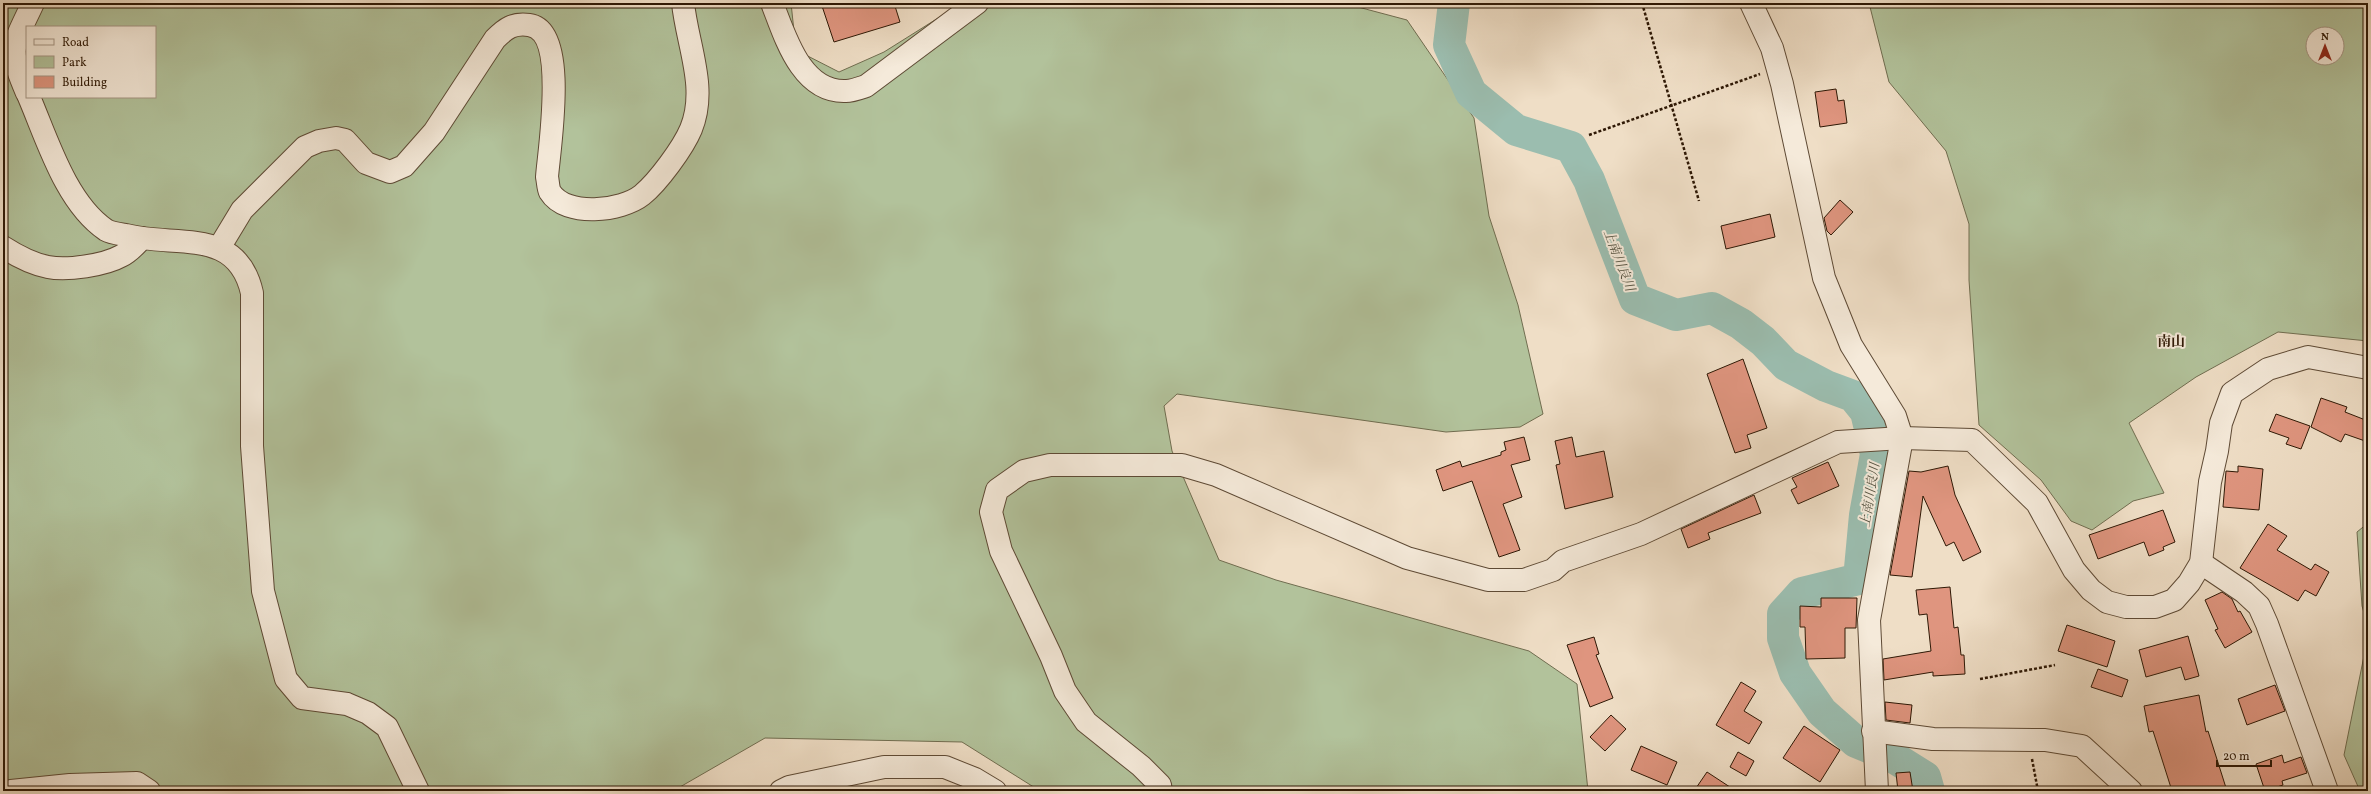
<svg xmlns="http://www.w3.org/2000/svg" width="2371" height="794" viewBox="0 0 2371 794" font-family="Vollkorn,'Noto Serif JP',serif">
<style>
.green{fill:#b2c29b;stroke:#706d50;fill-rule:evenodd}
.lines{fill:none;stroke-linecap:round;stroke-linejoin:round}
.river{stroke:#9bbdaf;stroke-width:32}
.building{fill:#df957f;stroke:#2e1805}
.minor-casing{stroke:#5e4a35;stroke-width:24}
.path{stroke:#2e1805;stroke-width:2.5;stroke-dasharray:3 2;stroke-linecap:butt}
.minor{stroke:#f5eada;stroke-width:22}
.labels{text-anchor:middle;stroke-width:4;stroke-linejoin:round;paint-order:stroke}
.water-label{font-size:13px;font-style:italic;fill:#545240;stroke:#f5eada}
.quarter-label{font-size:14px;font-weight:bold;fill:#2e1805;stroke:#f5eada}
</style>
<rect width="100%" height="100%" fill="#efdec6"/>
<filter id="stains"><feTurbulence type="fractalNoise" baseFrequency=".005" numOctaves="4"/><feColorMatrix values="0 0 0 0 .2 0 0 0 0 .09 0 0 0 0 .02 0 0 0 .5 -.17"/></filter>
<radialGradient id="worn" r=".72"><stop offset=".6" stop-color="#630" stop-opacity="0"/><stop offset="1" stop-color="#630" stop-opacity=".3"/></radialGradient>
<g class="green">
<path d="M3,3h788l5,47 43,22 45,-20 78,-49h381l64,17 67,98 15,98 29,89 25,109 -23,13 -74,5 -269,-38 -13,12 8,45 47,109 57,20 253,71 48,33 11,107h-548l-78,-49 -197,-4 -92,53h-670zM27,27h128v70h-128z"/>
<path d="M1869,3h499v338l-90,-9 -82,45 -67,46 35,70 -31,8 -41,29 -21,-9 -30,-41 -62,-55 -10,-145v-56l-23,-73 -57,-69zM2313,34h24v24h-24z"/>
<polygon points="2368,523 2368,626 2362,606 2357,532"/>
<polygon points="2368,636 2368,791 2360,791 2344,755"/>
</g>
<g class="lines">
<polyline class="river" points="1454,3 1449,45 1471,93 1516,130 1571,147 1589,180 1635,299 1676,315 1712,308 1741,324 1763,341 1786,365 1826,386 1853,396 1866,412 1876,454 1865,515 1859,579 1802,593 1783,614 1783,638 1795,673 1822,712 1856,742 1893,757 1925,777 1929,791"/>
</g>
<g class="building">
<polygon points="821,3 853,3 854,7 867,3 894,3 900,22 834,42"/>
<polygon points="1836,89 1838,101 1844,100 1847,123 1820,127 1815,92"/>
<polygon points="1840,200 1853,212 1831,235 1827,231 1824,218"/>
<polygon points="1770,214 1775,237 1726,249 1721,226"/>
<polygon points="1743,359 1767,428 1747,435 1751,448 1735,453 1707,374"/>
<polygon points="2321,398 2347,407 2345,412 2368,421 2368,442 2345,434 2341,442 2311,427"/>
<polygon points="2276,414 2310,426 2301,449 2286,444 2289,438 2269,431"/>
<polygon points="1524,437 1530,460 1511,465 1522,497 1503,504 1520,550 1499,557 1472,481 1443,491 1436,470 1460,461 1462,467 1501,455 1501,452 1506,450 1504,442"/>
<polygon points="1572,437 1576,457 1604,451 1613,497 1565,509 1556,465 1560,464 1555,441"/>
<polygon points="1828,462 1839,486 1798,504 1791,490 1797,487 1792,478"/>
<polygon points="1948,466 1955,495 1981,552 1963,561 1954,542 1946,546 1923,496 1912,577 1890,575 1909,471 1921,472"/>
<polygon points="2238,466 2263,469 2259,510 2223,507 2226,471 2238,472"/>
<polygon points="1754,495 1761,513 1708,533 1710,539 1688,548 1681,529"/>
<polygon points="2163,510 2175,542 2163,547 2164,550 2149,556 2144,542 2098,559 2089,535"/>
<polygon points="2268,524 2287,536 2277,550 2311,570 2315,564 2329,572 2316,596 2305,590 2298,601 2240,568"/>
<polygon points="1950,587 1954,628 1958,627 1961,655 1964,655 1965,674 1933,676 1933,672 1884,680 1883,659 1931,651 1927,614 1919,615 1916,590"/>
<polygon points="2222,592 2232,599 2238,612 2240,611 2252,632 2225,648 2215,630 2218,629 2205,600"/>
<polygon points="1821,598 1857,598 1856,628 1845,628 1845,658 1806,659 1805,627 1800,627 1800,606 1821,607"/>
<polygon points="2067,625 2115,641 2107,667 2058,651"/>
<polygon points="2188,636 2199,676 2185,680 2181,667 2146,677 2139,650"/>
<polygon points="1594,637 1599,654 1596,655 1613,698 1590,707 1567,645"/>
<polygon points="2098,669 2128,680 2122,697 2091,687"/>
<polygon points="1741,682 1756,691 1744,711 1762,722 1749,744 1716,725"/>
<polygon points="2275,685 2285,711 2247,725 2238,699"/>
<polygon points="2199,695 2206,732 2208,731 2227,791 2172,791 2153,731 2149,732 2144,706"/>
<polygon points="1885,702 1912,705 1910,723 1886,720"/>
<polygon points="1611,715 1626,729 1605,751 1590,737"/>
<polygon points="1804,726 1840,750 1820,782 1783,758"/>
<polygon points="1641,746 1677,762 1667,785 1631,770"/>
<polygon points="1738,752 1754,761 1746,776 1730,767"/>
<polygon points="2282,755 2284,763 2301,757 2307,773 2282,781 2283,785 2265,791 2256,764"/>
<polygon points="1707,772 1736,791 1694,791"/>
<polygon points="1910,772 1913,791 1898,791 1896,773"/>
</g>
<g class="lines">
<defs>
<g id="minor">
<path d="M772,3c13,33 29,90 74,88 6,0 14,-3 20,-5l111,-83"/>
<polyline points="1751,3 1772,48 1782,84 1824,278 1851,345 1895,416 1902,438 1869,620 1877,791"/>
<path d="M27,93c-20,-46 -14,-47 6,-90"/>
<path d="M29,97c18,42 37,106 77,133 5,3 14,4 20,5 49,13 111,-9 126,58v153l11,145 23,88 16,19 45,6 21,9 19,14 31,64"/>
<path d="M3,247c14,9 29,17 45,20 19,4 57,-2 73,-11 9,-4 14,-11 21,-18"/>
<path d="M219,248l23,-38 63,-63 14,-6 17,-3 9,2 21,23 24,9 14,-6 30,-34 61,-93c11,-11 18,-16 34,-14 40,5 20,124 18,152 1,4 1,11 3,15 16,26 72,19 92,3 16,-13 41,-47 49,-66 17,-41 -4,-85 -8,-126"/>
<polyline points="2201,563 2244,592 2259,606 2267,624 2327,791"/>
<polyline points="1873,731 1933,739 2045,740 2082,746 2131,791"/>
<polyline points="11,791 70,785 137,783 149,791"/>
<polyline points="781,791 789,787 884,767 945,767 975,779 995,791"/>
<polyline points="1161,791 1160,785 1141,766 1086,722 1065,691 1051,656 1001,551 991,512 997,490 1024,471 1050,465 1182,465 1216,475 1407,558 1488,580 1524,580 1553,570 1563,561 1641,534 1838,442 1902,438 1972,440 2037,503 2074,570 2091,590 2107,602 2126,607 2155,607 2174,600 2189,583 2201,563 2210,482 2217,451 2221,423 2232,393 2268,369 2308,357 2368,368"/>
</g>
</defs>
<use href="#minor" class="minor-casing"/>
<g class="path">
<polyline points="1642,3 1699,201"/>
<polyline points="1589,135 1760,74"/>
<polyline points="1980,679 2055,665"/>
<polyline points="2032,759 2038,791"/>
</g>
<use href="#minor" class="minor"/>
</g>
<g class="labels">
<g class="water-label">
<text transform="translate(1620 260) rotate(69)" y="5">上南川良川</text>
<text transform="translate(1869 495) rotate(-81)" y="5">上南川良川</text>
</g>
<g class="quarter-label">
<text x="2171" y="346">南山</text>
</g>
</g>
<rect width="2371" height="794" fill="none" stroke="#efdec6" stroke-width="16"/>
<rect x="4" y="4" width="2363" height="786" fill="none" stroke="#2e1805" stroke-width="2"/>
<rect x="8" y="8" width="2355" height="778" fill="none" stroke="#2e1805"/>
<rect x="26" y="26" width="130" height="72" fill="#f5eada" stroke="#a59685"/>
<rect x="34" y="39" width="20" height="6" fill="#f5eada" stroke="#a59685"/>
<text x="62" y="46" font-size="12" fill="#2e1805">Road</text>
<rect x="34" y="56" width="20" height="12" fill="#b2c29b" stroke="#a59685"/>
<text x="62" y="66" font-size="12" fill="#2e1805">Park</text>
<rect x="34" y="76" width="20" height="12" fill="#df957f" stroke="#a59685"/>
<text x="62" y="86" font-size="12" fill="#2e1805">Building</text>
<g transform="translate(2325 46)"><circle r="19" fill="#f5eada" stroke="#a59685"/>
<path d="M0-3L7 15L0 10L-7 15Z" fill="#8f2418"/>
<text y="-6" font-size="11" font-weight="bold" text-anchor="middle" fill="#2e1805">N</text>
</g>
<path d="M2217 760v6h54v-6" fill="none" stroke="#2e1805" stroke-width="2"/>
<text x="2223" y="760" font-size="12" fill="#2e1805" stroke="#f5eada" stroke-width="3" paint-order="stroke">20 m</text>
<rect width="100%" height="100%" filter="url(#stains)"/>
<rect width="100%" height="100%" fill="url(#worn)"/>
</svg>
